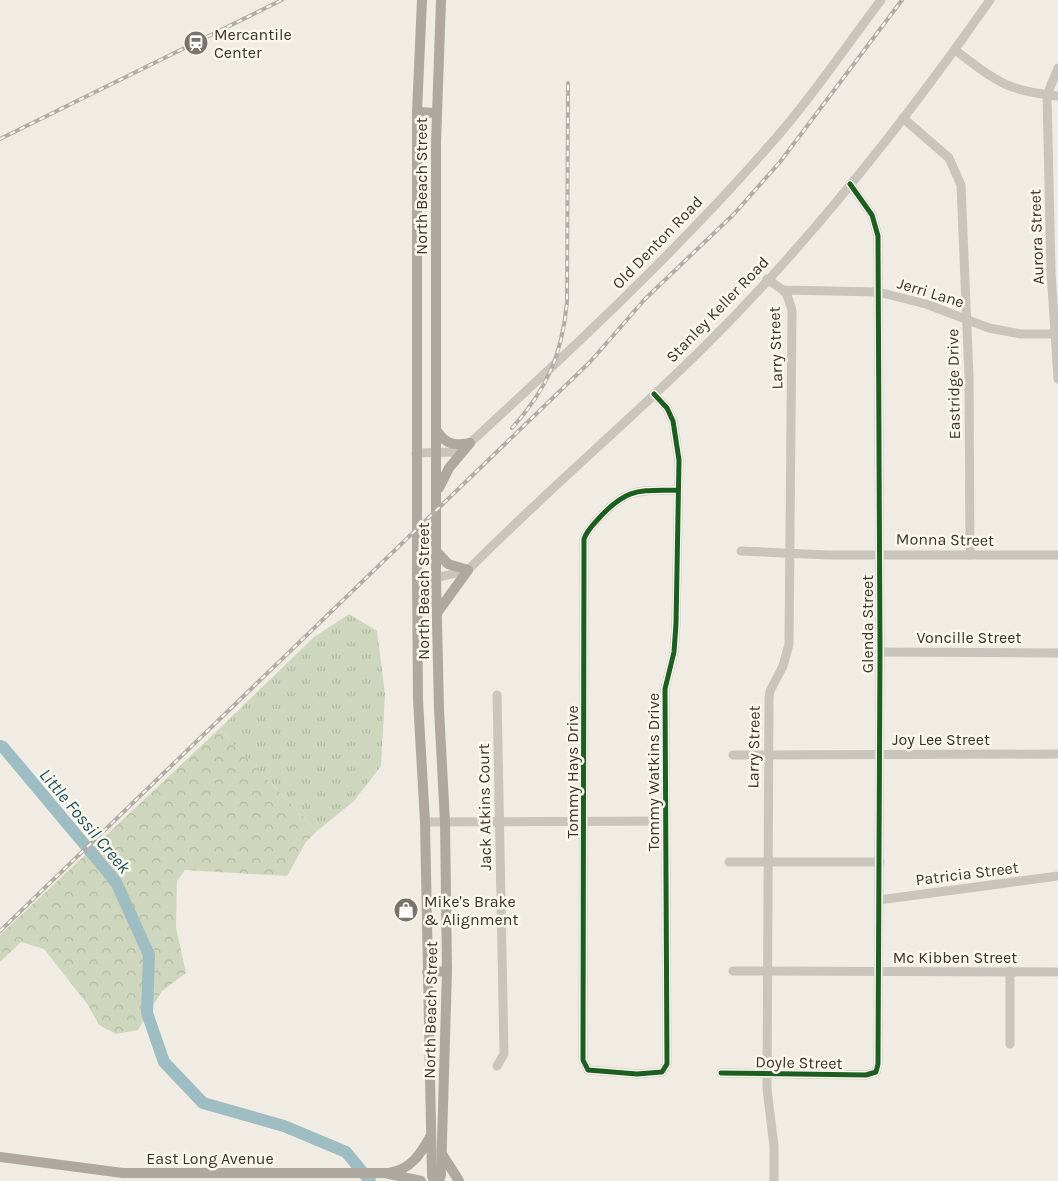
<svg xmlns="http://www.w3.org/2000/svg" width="1058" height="1181" viewBox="0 0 1058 1181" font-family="Karla,sans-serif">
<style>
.grass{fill:url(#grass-tufts)}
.forest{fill:url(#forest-crowns)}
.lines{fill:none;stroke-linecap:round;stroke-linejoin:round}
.river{stroke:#9ebdc2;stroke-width:12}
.minor{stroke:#c9c4bc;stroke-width:9}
.major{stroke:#aea8a1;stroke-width:10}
.rail-casing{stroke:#b1aca6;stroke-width:4}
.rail{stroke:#fcf7ec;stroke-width:2;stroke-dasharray:5.5;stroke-linecap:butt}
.cycleway-casing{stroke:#fcf7ec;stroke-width:8}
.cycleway{stroke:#1b5e20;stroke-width:5}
.labels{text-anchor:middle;stroke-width:5;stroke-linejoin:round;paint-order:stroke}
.poi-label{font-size:16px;fill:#3b322a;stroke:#fcf7ec;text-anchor:start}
.street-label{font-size:16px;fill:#3b322a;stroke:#fcf7ec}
.water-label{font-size:18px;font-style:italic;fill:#1b5261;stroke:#fcf7ec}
</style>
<defs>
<pattern id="grass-tufts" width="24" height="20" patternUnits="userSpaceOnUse" patternTransform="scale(1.25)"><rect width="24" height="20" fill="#ced7bd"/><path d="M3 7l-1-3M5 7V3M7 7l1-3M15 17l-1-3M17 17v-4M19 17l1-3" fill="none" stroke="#b2b9a3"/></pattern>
<pattern id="forest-crowns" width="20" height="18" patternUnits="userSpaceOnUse" patternTransform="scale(1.25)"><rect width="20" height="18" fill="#ced7bd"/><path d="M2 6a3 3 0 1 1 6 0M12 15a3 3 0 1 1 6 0" fill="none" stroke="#b2b9a3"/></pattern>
</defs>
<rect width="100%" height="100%" fill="#f0ece4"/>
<polygon class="grass" points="349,614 377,631 385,694 381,766 354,801 317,831 219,729 314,637"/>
<polygon class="forest" points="219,729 317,831 306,842 287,876 185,870 177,881 176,927 186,973 162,991 138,1030 116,1034 99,1025 88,1005 44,949 21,942 0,962 0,935"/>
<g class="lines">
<polyline class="river" points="0,746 3,747 116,882 149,955 147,1013 164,1062 203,1103 284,1126 346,1152 370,1181"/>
<g class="minor">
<path d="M955,50c41,31 51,41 103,46"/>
<polyline points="1058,68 1047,95 1051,272 1058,379"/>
<polyline points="903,118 949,158 961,185 969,376 970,555"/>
<polyline points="767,279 783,290 878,292 926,304 989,328 1021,334 1058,334"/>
<path d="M654,394l13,14 6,13 6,39 -3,164 -2,28 -9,37 2,375 -5,8 -25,2 -49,-4 -5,-10 1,-521c3,-9 10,-15 16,-22 28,-30 39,-26 77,-27"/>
<path d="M416,453l38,-1 16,-9c103,-95 206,-191 298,-296 41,-46 76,-98 113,-147"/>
<polyline points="741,551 828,555 1058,555"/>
<path d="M417,578h19l32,-8c76,-77 158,-146 235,-222 104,-103 203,-228 287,-348"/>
<polyline points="880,652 1058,653"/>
<polyline points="497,695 504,1054 497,1066"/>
<polyline points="733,755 1058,754"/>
<polyline points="425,822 664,821"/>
<polyline points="729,862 880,862"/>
<polyline points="879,900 1058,876"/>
<polyline points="733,971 1058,972"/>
<polyline points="1010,1044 1010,971"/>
<polyline points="721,1073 866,1075 876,1072 878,1064 880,652 878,236 872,215 850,184"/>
<polyline points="774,1181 774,1146 767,1089 769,698 770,691 783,666 789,644 792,310 787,295 783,290"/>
</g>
<g class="major">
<polyline points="422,0 417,112 417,578 418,700 425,822 432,1176 434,1181"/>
<polyline points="417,112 436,113"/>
<path d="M437,431c9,14 18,15 33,12"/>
<polyline points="439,488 449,468 470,443"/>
<polyline points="437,552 448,564 468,570 437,613"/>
<polyline points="427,972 447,971"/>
<polyline points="442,1154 459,1181"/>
<polyline points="0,1157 123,1173 385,1173 421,1181"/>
<path d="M389,1173c22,-4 31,-18 41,-36"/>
<polyline points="439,1181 441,1175 447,971 445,822 439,709 436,578 436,143 441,0"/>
</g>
<defs>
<g id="rail">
<polyline points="0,139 282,0"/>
<path d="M512,428c35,-39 50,-73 55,-126l1,-219"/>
<polyline points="0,931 590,362 645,299 734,214 780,162 902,0"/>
</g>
</defs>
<use href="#rail" class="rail-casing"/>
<use href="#rail" class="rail"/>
<defs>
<g id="cycleway">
<path d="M654,394l13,14 6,13 6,39 -3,164 -2,28 -9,37 2,375 -5,8 -25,2 -49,-4 -5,-10 1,-521c3,-9 10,-15 16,-22 28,-30 39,-26 77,-27"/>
<polyline points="721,1073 866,1075 876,1072 878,1064 880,652 878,236 872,215 850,184"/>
</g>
</defs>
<use href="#cycleway" class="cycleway-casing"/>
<use href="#cycleway" class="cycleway"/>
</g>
<defs>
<symbol id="station-disc" viewBox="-11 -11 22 22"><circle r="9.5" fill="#7a736b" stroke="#fcf7ec"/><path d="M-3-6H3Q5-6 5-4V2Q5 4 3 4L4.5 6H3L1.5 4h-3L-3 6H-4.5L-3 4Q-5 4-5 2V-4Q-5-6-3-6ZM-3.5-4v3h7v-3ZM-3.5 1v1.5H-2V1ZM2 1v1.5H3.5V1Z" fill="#fff"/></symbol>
<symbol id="shop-disc" viewBox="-11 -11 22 22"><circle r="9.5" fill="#7a736b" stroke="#fcf7ec"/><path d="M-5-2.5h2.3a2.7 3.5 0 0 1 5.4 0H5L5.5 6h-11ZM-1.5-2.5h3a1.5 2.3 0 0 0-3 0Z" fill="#fff"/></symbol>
</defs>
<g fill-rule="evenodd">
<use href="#station-disc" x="182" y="29" width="28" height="28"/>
<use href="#shop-disc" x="392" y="896" width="28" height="28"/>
</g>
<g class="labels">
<g class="poi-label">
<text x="214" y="40">Mercantile<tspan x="214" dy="18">Center</tspan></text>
<text x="424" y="907">Mike's Brake<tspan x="424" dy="18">&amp; Alignment</tspan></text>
</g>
<g class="street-label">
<text transform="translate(421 186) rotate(-90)" y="6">North Beach Street</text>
<text transform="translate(1036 237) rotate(-92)" y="6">Aurora Street</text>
<text transform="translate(657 242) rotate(-46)" y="6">Old Denton Road</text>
<text transform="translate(931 292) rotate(17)" y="6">Jerri Lane</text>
<text transform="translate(717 309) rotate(-46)" y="6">Stanley Keller Road</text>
<text transform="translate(775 348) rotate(-92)" y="6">Larry Street</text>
<text transform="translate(953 384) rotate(-91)" y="6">Eastridge Drive</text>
<text transform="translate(945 539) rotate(1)" y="6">Monna Street</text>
<text transform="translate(423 591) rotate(-90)" y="6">North Beach Street</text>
<text transform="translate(867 624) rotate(-90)" y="6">Glenda Street</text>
<text x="969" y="643">Voncille Street</text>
<text x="941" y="745">Joy Lee Street</text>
<text transform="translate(753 747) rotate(-89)" y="6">Larry Street</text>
<text transform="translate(572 772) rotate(-90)" y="6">Tommy Hays Drive</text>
<text transform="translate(653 772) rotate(-90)" y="6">Tommy Watkins Drive</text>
<text transform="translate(484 807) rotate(-91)" y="6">Jack Atkins Court</text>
<text transform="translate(967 873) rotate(-7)" y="6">Patricia Street</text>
<text x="955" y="963">Mc Kibben Street</text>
<text transform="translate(430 1010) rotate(-89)" y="6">North Beach Street</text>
<text transform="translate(799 1062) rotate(1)" y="6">Doyle Street</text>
<text x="210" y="1164">East Long Avenue</text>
</g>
<g class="water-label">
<text transform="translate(85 821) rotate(50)" y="6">Little Fossil Creek</text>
</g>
</g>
</svg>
